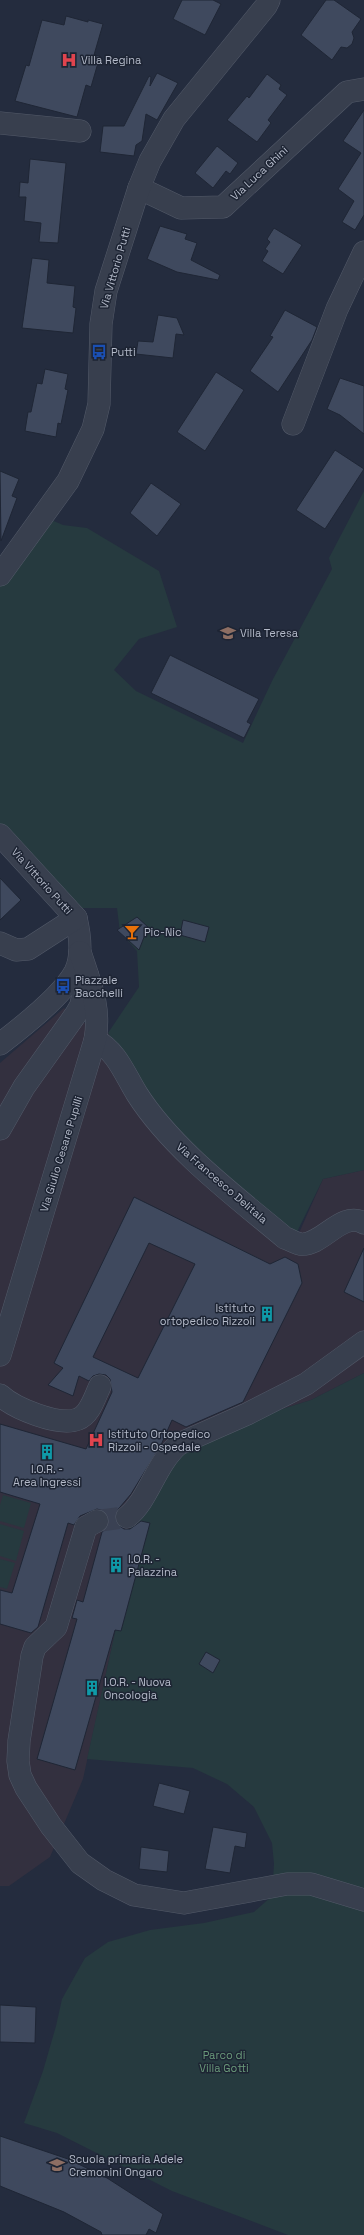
<svg xmlns="http://www.w3.org/2000/svg" width="364" height="2235" viewBox="0 0 364 2235" font-family="'Space Grotesk',sans-serif">
<style>
.medical{fill:#33303f}
.green{fill:#263a3f}
.building{fill:#3f495e;stroke:#1f2635;fill-rule:evenodd}
.lines{fill:none;stroke-linecap:round;stroke-linejoin:round}
.minor-tunnel{stroke:#3a4153;stroke-width:22;stroke-dasharray:22 11;stroke-linecap:butt}
.minor-casing{stroke:#535a69;stroke-width:23}
.minor{stroke:#383f4e;stroke-width:22}
.labels{text-anchor:middle;stroke-width:3;stroke-linejoin:round;paint-order:stroke}
.poi-label{font-size:11px;fill:#b4bac9;stroke:#1d2433;text-anchor:start}
.street-label{font-size:11px;fill:#b4bac9;stroke:#1d2433}
.park-label{font-size:11px;fill:#6a9a7a;stroke:#1d2433}
</style>
<rect width="100%" height="100%" fill="#242c3e"/>
<polygon class="medical" points="64,1008 82,1022 108,1033 151,1100 295,1242 323,1179 364,1170 364,1373 311,1400 257,1417 116,1628 83,1779 50,1857 9,1886 0,1886 0,1063"/>
<g class="green">
<polygon points="364,491 364,1170 323,1179 295,1236 206,1163 151,1100 108,1033 139,987 137,951 120,932 117,908 66,908 0,845 0,571 42,516 63,525 87,528 159,571 177,627 139,639 114,670 136,691 243,743 272,681 332,569 329,558"/>
<polygon points="364,1373 364,2235 288,2235 172,2191 57,2133 24,2123 43,2071 56,2026 62,1999 85,1958 108,1942 150,1930 204,1923 254,1912 272,1896 274,1864 272,1843 254,1807 227,1784 193,1768 87,1759 116,1628 115,1588 134,1511 160,1465 257,1417 311,1400"/>
<polygon points="3,1495 31,1503 24,1528 0,1521 0,1505"/>
<polygon points="0,1524 24,1531 16,1561 0,1556"/>
<polygon points="0,1559 15,1563 7,1589 0,1587"/>
</g>
<g class="building">
<polygon points="182,0 213,0 221,4 205,35 173,19"/>
<polygon points="326,0 334,0 361,19 352,32 354,38 352,44 347,48 341,47 332,60 301,35"/>
<polygon points="66,16 88,22 88,20 103,24 94,55 100,56 91,87 86,85 77,117 15,101 26,65 29,66 42,20 64,25"/>
<polygon points="157,73 178,83 157,120 146,114 142,141 136,145 134,156 100,152 103,126 124,126 149,76 151,77 150,86"/>
<polygon points="267,74 281,85 279,89 287,95 268,120 271,123 257,142 227,120 247,96 249,98"/>
<polygon points="364,110 364,215 355,230 342,222 354,201 338,189 361,153 343,141"/>
<polygon points="217,146 238,163 230,174 226,171 213,188 195,173"/>
<polygon points="30,159 66,163 58,243 39,242 41,223 24,221 26,197 19,197 20,182 28,183"/>
<polygon points="160,226 187,234 185,239 197,243 191,260 220,275 218,280 177,272 147,259"/>
<polygon points="274,228 302,245 283,274 262,261 268,251 265,249 270,242 267,239"/>
<polygon points="32,258 49,260 47,283 75,286 73,307 76,308 73,333 22,328"/>
<polygon points="285,310 317,327 312,340 278,392 250,371 273,337 270,336"/>
<polygon points="158,315 177,318 184,335 176,334 173,358 136,354 138,341 153,342"/>
<polygon points="45,369 68,374 65,389 68,390 61,424 58,423 56,437 25,431 28,412 31,412 37,383 42,384"/>
<polygon points="216,372 244,390 205,451 177,432"/>
<polygon points="340,378 364,386 364,434 340,415 327,409"/>
<polygon points="335,450 364,469 325,529 296,510"/>
<polygon points="0,471 19,479 12,496 17,498 1,541"/>
<polygon points="151,483 181,504 157,536 130,513"/>
<polygon points="170,655 259,699 247,722 251,724 244,738 151,693"/>
<polygon points="0,878 21,900 0,920"/>
<polygon points="137,917 148,927 139,950 117,930"/>
<polygon points="183,920 209,927 205,942 180,935"/>
<path d="M134,1197l136,67 15,-7 13,7 4,19 -59,119 -57,25 -14,-7 -11,25 -30,49 -16,19v7l3,5 6,4h6l11,-8 9,2 -29,108 -6,-1 -40,140 -38,-11 40,-140 -5,-1 5,-18 6,2 19,-70 5,-4 2,-7 -5,-10 -7,-2 -17,7 -6,9 -6,-2 -30,104 -7,6 -31,-9v-34l12,3 28,-89 -40,-12v-68l86,25 26,-57 -2,-13 -4,-4 -7,-1 -6,2 -4,5 -10,-5 -6,20 -25,-11 15,-17 -9,-5zM149,1243l46,21 -57,114 -45,-21z"/>
<polygon points="364,1248 364,1302 344,1292"/>
<polygon points="206,1652 220,1660 213,1673 199,1664"/>
<polygon points="159,1783 190,1791 184,1814 153,1806"/>
<polygon points="213,1827 247,1833 245,1848 235,1846 230,1873 205,1869"/>
<polygon points="141,1847 169,1851 167,1872 139,1869"/>
<polygon points="0,2005 36,2007 35,2043 0,2042"/>
<polygon points="0,2136 68,2159 107,2178 163,2214 156,2233 149,2229 146,2235 102,2235 101,2232 64,2212 0,2186"/>
</g>
<g class="lines">
<polyline class="minor-tunnel" points="97,1521 127,1517"/>
<defs>
<g id="minor">
<polyline points="0,123 80,131"/>
<polyline points="139,188 181,208 223,207 347,92 364,89"/>
<polyline points="293,424 337,309 364,252"/>
<polyline points="0,575 68,481 93,429 99,404 101,324 106,291 139,188 150,161 174,119 266,6 269,0"/>
<path d="M0,835l76,83c4,17 7,38 -1,54 -13,24 -54,56 -75,72"/>
<polyline points="0,943 16,950 28,949 76,918"/>
<path d="M95,1040c22,11 30,35 42,54 35,55 98,102 148,144 4,1 10,5 15,6 22,3 41,-34 64,-21"/>
<polyline points="0,1129 24,1087 76,1014 81,1005 87,974"/>
<path d="M0,1355l95,-315c6,-33 -5,-57 -15,-88"/>
<path d="M0,1395c14,13 59,32 78,24 12,-4 17,-23 22,-33"/>
<path d="M127,1517c22,-17 28,-53 52,-73l68,-30 59,-30 58,-42"/>
<polyline points="97,1521 86,1527 56,1627 35,1647 32,1656 19,1741 18,1761 20,1775 26,1788 51,1826 80,1863 104,1880 134,1895 184,1903 287,1884 311,1884 364,1900"/>
</g>
</defs>
<use href="#minor" class="minor-casing"/>
<use href="#minor" class="minor"/>
</g>
<defs>
<symbol id="hospital-bare" viewBox="-9 -9 18 18"><path d="M-5-5h3v3.5h4V-5h3V5h-3V1.5h-4V5h-3Z" fill="#e0444e" stroke="#1d2433" stroke-width="2.5" paint-order="stroke"/></symbol>
<symbol id="bus-bare" viewBox="-9 -9 18 18"><path d="M-5-6H5V4H4V6H2V4H-2V6H-4V4H-5ZM-3.5-4V0h7V-4ZM-3.5 1.2v1.5H-2V1.2ZM2 1.2v1.5H3.5V1.2Z" fill="#1a4fb4" stroke="#1d2433" stroke-width="2.5" paint-order="stroke"/></symbol>
<symbol id="school-bare" viewBox="-9 -9 18 18"><path d="M0-5L7-2L0 1L-7-2ZM-4 1L0 2.5L4 1V4Q0 6-4 4Z" fill="#8d6e63" stroke="#1d2433" stroke-width="2.5" paint-order="stroke"/></symbol>
<symbol id="bar-bare" viewBox="-9 -9 18 18"><path d="M-6-5H6L.8 .8V4.5H3.5V6h-7V4.5H-.8V.8Z" fill="#e8710a" stroke="#1d2433" stroke-width="2.5" paint-order="stroke"/></symbol>
<symbol id="building-bare" viewBox="-9 -9 18 18"><path d="M-4-6H4V6H1V3H-1V6H-4ZM-2.5-4.3h1.7v1.8h-1.7ZM.8-4.3h1.7v1.8H.8ZM-2.5-1h1.7V.8h-1.7ZM.8-1h1.7V.8H.8Z" fill="#0f9aa8" stroke="#1d2433" stroke-width="2.5" paint-order="stroke"/></symbol>
</defs>
<g fill-rule="evenodd">
<use href="#hospital-bare" x="58" y="49" width="22" height="22"/>
<use href="#bus-bare" x="88" y="341" width="22" height="22"/>
<use href="#school-bare" x="217" y="622" width="22" height="22"/>
<use href="#bar-bare" x="121" y="921" width="22" height="22"/>
<use href="#bus-bare" x="52" y="975" width="22" height="22"/>
<use href="#building-bare" x="256" y="1303" width="22" height="22"/>
<use href="#hospital-bare" x="85" y="1429" width="22" height="22"/>
<use href="#building-bare" x="36" y="1441" width="22" height="22"/>
<use href="#building-bare" x="105" y="1554" width="22" height="22"/>
<use href="#building-bare" x="81" y="1677" width="22" height="22"/>
<use href="#school-bare" x="46" y="2154" width="22" height="22"/>
</g>
<g class="labels">
<g class="poi-label">
<text x="81" y="64">Villa Regina</text>
<text x="111" y="356">Putti</text>
<text x="240" y="637">Villa Teresa</text>
<text x="144" y="936">Pic-Nic</text>
<text x="75" y="984">Piazzale<tspan x="75" dy="13">Bacchelli</tspan></text>
<text x="255" y="1312" text-anchor="end">Istituto<tspan x="255" dy="13">ortopedico Rizzoli</tspan></text>
<text x="108" y="1438">Istituto Ortopedico<tspan x="108" dy="13">Rizzoli - Ospedale</tspan></text>
<text x="47" y="1473" text-anchor="middle">I.O.R. -<tspan x="47" dy="13">Area Ingressi</tspan></text>
<text x="128" y="1563">I.O.R. -<tspan x="128" dy="13">Palazzina</tspan></text>
<text x="104" y="1686">I.O.R. - Nuova<tspan x="104" dy="13">Oncologia</tspan></text>
<text x="69" y="2163">Scuola primaria Adele<tspan x="69" dy="13">Cremonini Ongaro</tspan></text>
</g>
<g class="street-label">
<text transform="translate(259 173) rotate(-43)" y="4">Via Luca Ghini</text>
<text transform="translate(115 268) rotate(-74)" y="4">Via Vittorio Putti</text>
<text transform="translate(42 881) rotate(48)" y="4">Via Vittorio Putti</text>
<text transform="translate(61 1154) rotate(-73)" y="4">Via Giulio Cesare Pupilli</text>
<text transform="translate(222 1183) rotate(41)" y="4">Via Francesco Delitala</text>
</g>
<g class="park-label">
<text x="224" y="2059">Parco di<tspan x="224" dy="13">Villa Gotti</tspan></text>
</g>
</g>
</svg>
